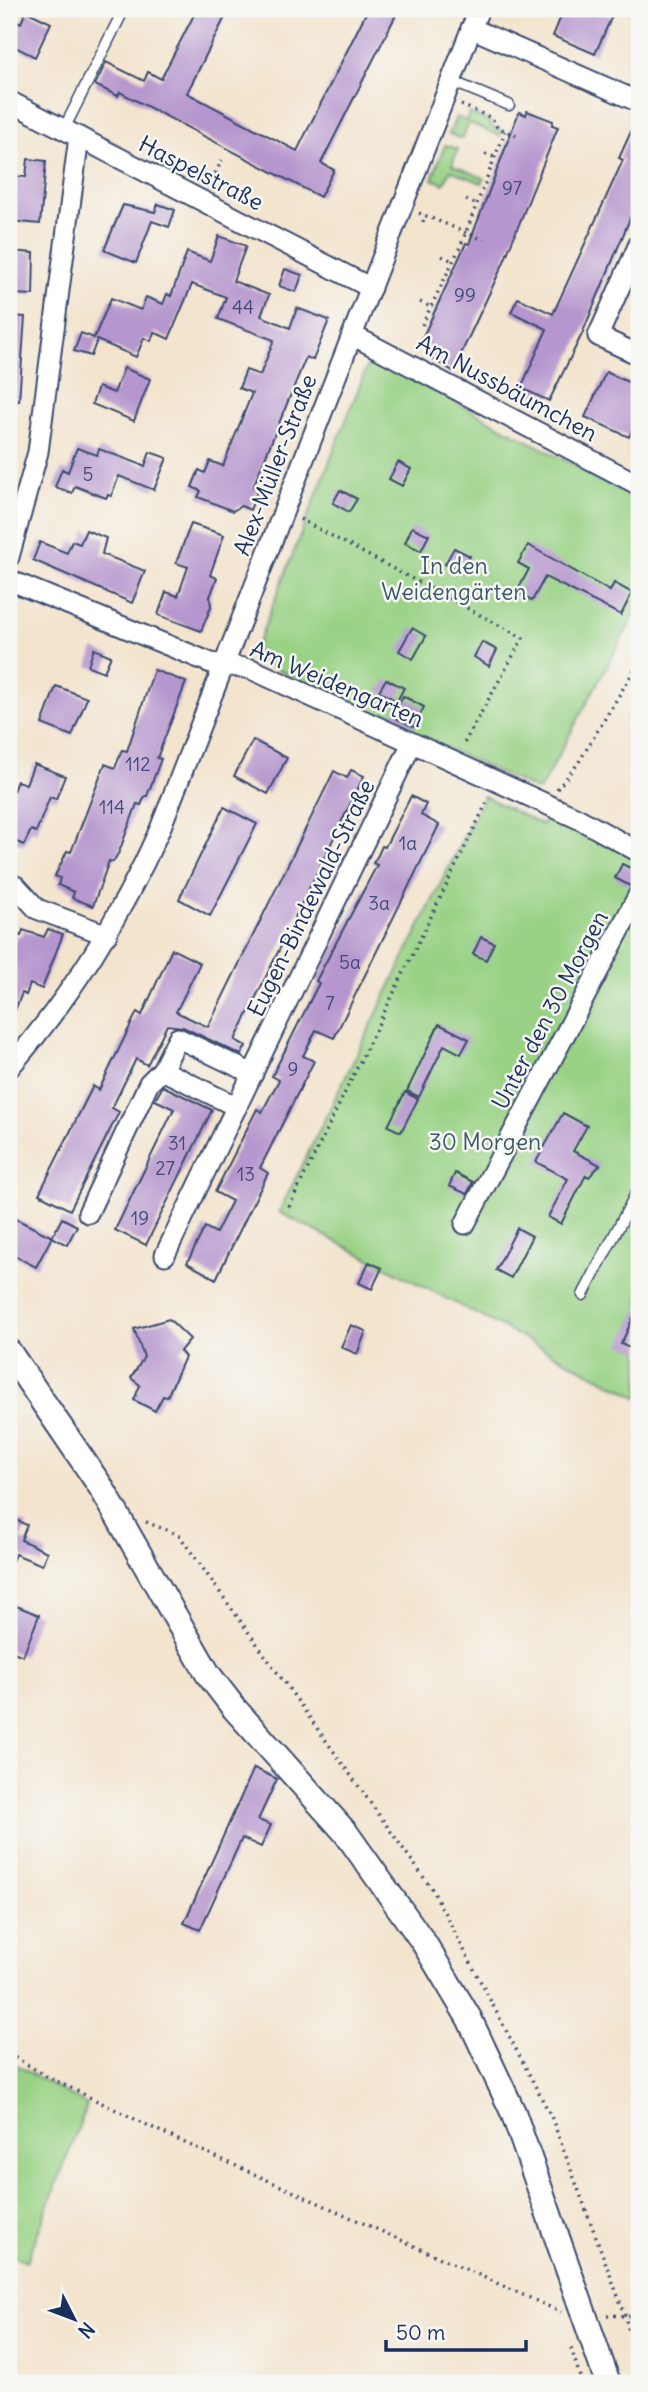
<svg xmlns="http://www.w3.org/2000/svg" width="648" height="2392" viewBox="0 0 648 2392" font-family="Delius,sans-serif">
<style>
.green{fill:#99d285;stroke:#5a8072;stroke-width:2}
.building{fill:#b696ce}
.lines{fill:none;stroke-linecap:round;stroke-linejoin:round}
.service-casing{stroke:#3b4a6f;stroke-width:13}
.minor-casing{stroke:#3b4a6f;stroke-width:23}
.tertiary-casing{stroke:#3b4a6f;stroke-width:28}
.path{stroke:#3b4a6f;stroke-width:3.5;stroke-dasharray:2 5;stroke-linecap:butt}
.service{stroke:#fff;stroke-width:10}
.minor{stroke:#fff;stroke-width:19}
.tertiary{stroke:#fff;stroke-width:24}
.labels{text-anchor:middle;stroke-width:5;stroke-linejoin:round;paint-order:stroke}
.number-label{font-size:19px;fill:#42497a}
.street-label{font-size:23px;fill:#1b2f5e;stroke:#f6f6f2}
.park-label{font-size:23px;fill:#3a5868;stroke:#f6f6f2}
</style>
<rect width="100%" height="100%" fill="#f6f6f2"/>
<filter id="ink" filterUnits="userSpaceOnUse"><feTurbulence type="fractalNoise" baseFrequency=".0143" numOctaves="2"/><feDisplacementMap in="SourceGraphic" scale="14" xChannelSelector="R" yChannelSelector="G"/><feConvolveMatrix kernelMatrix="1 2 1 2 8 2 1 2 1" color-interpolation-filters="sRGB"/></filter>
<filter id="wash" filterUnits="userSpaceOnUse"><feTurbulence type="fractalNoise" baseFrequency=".00686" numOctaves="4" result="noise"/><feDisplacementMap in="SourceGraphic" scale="28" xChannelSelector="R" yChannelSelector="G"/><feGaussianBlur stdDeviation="1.57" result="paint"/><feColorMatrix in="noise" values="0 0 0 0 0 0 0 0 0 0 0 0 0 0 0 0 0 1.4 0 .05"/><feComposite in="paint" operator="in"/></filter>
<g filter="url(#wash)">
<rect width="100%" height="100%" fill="#f3e4ce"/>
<g class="green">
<polygon points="469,113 491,122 490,126 502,131 500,136 469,123 462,139 449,134 456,117 466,121"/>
<polygon points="445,145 458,149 452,165 484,178 482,183 450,170 444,184 432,179"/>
<polygon points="371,357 639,500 639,607 539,791 252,658"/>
<polygon points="484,796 542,825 550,812 639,861 639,1398 279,1212"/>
<polygon points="9,2061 87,2105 27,2261 9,2255"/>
</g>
<g id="blocks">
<g class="building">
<polygon points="197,9 229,9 187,93 297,151 368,9 399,9 321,163 334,170 320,197 120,92 118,96 95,85 106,62 144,81 148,72 161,79"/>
<polygon points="564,9 595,9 612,16 595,54 553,36"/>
<polygon points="26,11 51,23 35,57 9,44 9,17 21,23"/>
<polygon points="527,111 553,121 552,125 558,127 503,264 453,371 431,358 421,341 466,243 469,244 519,112 526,115"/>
<polygon points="639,114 639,197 582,334 549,401 521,388 547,329 511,312 518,298 553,314 623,160 619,158"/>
<polygon points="28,159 46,161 40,224 9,221 9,176 26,177"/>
<polygon points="158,204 175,210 169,227 152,221 136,263 104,250 123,205 155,212"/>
<polygon points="219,236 246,246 233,281 269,295 261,316 290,328 297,308 329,320 313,360 306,357 273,438 253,487 258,489 250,510 241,506 233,511 198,497 201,491 192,487 199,470 205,473 210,461 223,466 252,393 239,388 246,370 260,375 274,340 218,319 226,297 192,284 169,339 154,332 151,341 144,338 136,357 97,340 91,356 74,351 81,333 94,338 111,298 141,310 146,297 163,304 167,294 171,296 187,252 210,261"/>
<polygon points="9,251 34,253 33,295 14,294 15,287 9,287"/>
<polygon points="285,269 302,275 296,292 279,286"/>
<polygon points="9,316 25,317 19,401 9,400"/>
<polygon points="124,368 150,379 134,421 92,404 98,387 114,393"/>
<polygon points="606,372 639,387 639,416 629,437 585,417"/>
<polygon points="77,448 97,455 99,449 145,466 150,452 167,458 154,490 119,476 111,496 108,495 106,498 75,486 72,493 55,487 62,469 68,472"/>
<polygon points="398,462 411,469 402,486 389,479"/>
<polygon points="340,490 357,499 349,512 333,503"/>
<polygon points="191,524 224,535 210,575 217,578 210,597 211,607 201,631 158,615 166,592 178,596 188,567 176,563"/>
<polygon points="412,527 429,535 421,551 405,543"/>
<polygon points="86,530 106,538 102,554 145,571 132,603 33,560 40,542 67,553 72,541 80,544"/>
<polygon points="528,545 610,591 614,583 632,593 621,615 545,577 532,601 517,592 529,569 518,563"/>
<polygon points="454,548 470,556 462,573 445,564"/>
<polygon points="412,628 426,636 413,659 399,651"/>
<polygon points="482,642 497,650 489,666 474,657"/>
<polygon points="94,649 111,656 104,672 88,666"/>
<polygon points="154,670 186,682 157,758 161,759 147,796 145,796 141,805 137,804 119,852 113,862 109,861 93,906 72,898 74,892 58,885 60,878 55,876 67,851 71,852 105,764 115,768 122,750 127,751"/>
<polygon points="386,679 404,688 397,701 379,691"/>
<polygon points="56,686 87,698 72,736 42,724"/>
<polygon points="403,696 424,707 414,727 392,716"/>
<polygon points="253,740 287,758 268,794 234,776"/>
<polygon points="34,764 65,776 56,799 50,797 36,832 31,830 24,845 9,839 9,801 17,781 26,784"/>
<polygon points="351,770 364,776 235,1040 246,1046 241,1055 183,1027 167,1025 147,1065 136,1059 112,1108 119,1112 70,1210 39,1194 93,1086 99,1090 137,1012 142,1015 172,949 200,963 176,1012 208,1027 334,771 347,778"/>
<polygon points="411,796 426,804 421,815 439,825 334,1038 316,1030 303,1056 314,1061 260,1168 268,1173 216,1279 187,1263 205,1227 216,1233 232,1201 215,1192 257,1109 262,1112 279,1080 272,1076 319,983 316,981 377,865 373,863 378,855 382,846 385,847"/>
<polygon points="224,807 257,824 210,916 179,899"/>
<polygon points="622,864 639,872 630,886 615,878"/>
<polygon points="48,929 63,934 42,989 30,984 26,995 22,993 9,1025 9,982 13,970 9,968 9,945 12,947 17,935 21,936 23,930 44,937"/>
<polygon points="481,937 494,943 486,960 473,954"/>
<polygon points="439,1024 469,1039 461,1054 444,1045 419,1097 407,1091"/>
<polygon points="163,1086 212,1110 146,1245 115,1230 174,1109 155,1100"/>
<polygon points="405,1092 418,1099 401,1132 388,1126"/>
<polygon points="563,1113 587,1126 573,1151 600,1165 589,1177 586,1175 561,1224 548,1217 568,1179 536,1162"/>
<polygon points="455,1173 473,1182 467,1194 449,1186"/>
<polygon points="62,1218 77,1226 67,1245 52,1237"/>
<polygon points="16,1219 52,1237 36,1267 9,1253 9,1234"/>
<polygon points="517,1228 532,1236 511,1278 496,1270"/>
<polygon points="369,1262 382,1268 372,1289 359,1283"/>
<polygon points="639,1305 639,1352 621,1344"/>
<polygon points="169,1319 190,1339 180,1351 185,1357 167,1397 163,1396 155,1411 134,1400 140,1385 131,1378 144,1357 134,1329"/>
<polygon points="351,1325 366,1331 357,1354 341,1347"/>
<polygon points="9,1517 27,1525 21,1540 47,1552 42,1565 15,1554 9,1568"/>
<polygon points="9,1603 39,1615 23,1656 9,1650"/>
<polygon points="254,1768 277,1779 258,1820 271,1825 261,1847 242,1838 200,1930 184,1923"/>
</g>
</g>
</g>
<g filter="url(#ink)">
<use href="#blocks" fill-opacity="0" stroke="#3b4a6f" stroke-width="2"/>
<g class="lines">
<defs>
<g id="service">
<polyline points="451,81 509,105"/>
<polyline points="64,129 124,9"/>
<polyline points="583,1295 639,1188"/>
</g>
<g id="minor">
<polyline points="471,28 639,102"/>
<polyline points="9,101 371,288"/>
<polyline points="639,244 598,336 639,355"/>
<polyline points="352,335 639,485"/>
<polyline points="9,557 38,452 79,137"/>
<polyline points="9,580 211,663 251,669 579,819 639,852"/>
<polyline points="9,883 16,886 37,909 107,935"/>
<path d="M9,1068c64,-74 111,-150 151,-239l319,-820"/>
<polyline points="162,1070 178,1038 253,1074"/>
<polyline points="88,1213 149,1083 162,1070 237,1107"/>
<polyline points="465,1224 639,894"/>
<polyline points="165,1255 412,743"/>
</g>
<polyline id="tertiary" points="9,1352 101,1487 208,1674 234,1708 346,1833 424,1943 469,2018 513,2112 608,2383"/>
</defs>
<use href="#service" class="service-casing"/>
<use href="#minor" class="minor-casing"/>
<use href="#tertiary" class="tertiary-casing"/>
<g class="path">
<polyline points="461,105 492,118 497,127 517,136"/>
<polyline points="485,154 494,157"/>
<polyline points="209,186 222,160"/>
<polyline points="466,200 476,204"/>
<polyline points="419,213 484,240"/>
<polyline points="423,222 425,215"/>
<polyline points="442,256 453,261"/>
<polyline points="420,302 431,307"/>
<polyline points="422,325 461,245 505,131"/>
<polyline points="300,519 523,638 463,745"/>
<polyline points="557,789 577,765 639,662"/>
<polyline points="289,1207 489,798"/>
<polyline points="146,1522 179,1535 432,1889 551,2116 625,2315 639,2373"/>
<polyline points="9,2054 50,2078 174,2138 561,2312"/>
<polyline points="607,2315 639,2317"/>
<polyline points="571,2348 582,2383"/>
</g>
<use href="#service" class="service"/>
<use href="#minor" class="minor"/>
<use href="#tertiary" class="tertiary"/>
</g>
</g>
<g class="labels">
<g class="number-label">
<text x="512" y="195">97</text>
<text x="465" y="302">99</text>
<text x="243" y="314">44</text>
<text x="88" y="481">5</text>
<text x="138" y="771">112</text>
<text x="112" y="814">114</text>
<text x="408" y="850">1a</text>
<text x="379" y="910">3a</text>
<text x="350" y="969">5a</text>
<text x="330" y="1010">7</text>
<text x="293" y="1076">9</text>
<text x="177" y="1150">31</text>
<text x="165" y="1175">27</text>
<text x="246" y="1181">13</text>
<text x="140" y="1225">19</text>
</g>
<g class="street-label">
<text transform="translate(201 173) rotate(27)" y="8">Haspelstraße</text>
<text transform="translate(507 388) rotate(28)" y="8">Am Nussbäumchen</text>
<text transform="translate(275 465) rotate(-69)" y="8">Alex-Müller-Straße</text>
<text transform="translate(337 684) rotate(23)" y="8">Am Weidengarten</text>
<text transform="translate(311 898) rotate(-64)" y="8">Eugen-Bindewald-Straße</text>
<text transform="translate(550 1010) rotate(-62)" y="8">Unter den 30 Morgen</text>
</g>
<g class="park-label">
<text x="454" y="574">In den<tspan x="454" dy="26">Weidengärten</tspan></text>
<text x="485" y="1150">30 Morgen</text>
</g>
</g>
<rect width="648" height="2392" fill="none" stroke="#f6f6f2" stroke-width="35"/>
<g transform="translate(74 2319) rotate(132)" stroke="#f6f6f2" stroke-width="5" paint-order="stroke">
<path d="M0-5L12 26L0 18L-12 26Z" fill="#1b2f5e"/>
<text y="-10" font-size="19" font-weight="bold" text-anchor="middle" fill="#1b2f5e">N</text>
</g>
<path d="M386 2340v10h140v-10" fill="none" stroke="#1b2f5e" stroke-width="3.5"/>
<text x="396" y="2340" font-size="21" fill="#1b2f5e" stroke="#f6f6f2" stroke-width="5" paint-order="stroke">50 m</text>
</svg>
